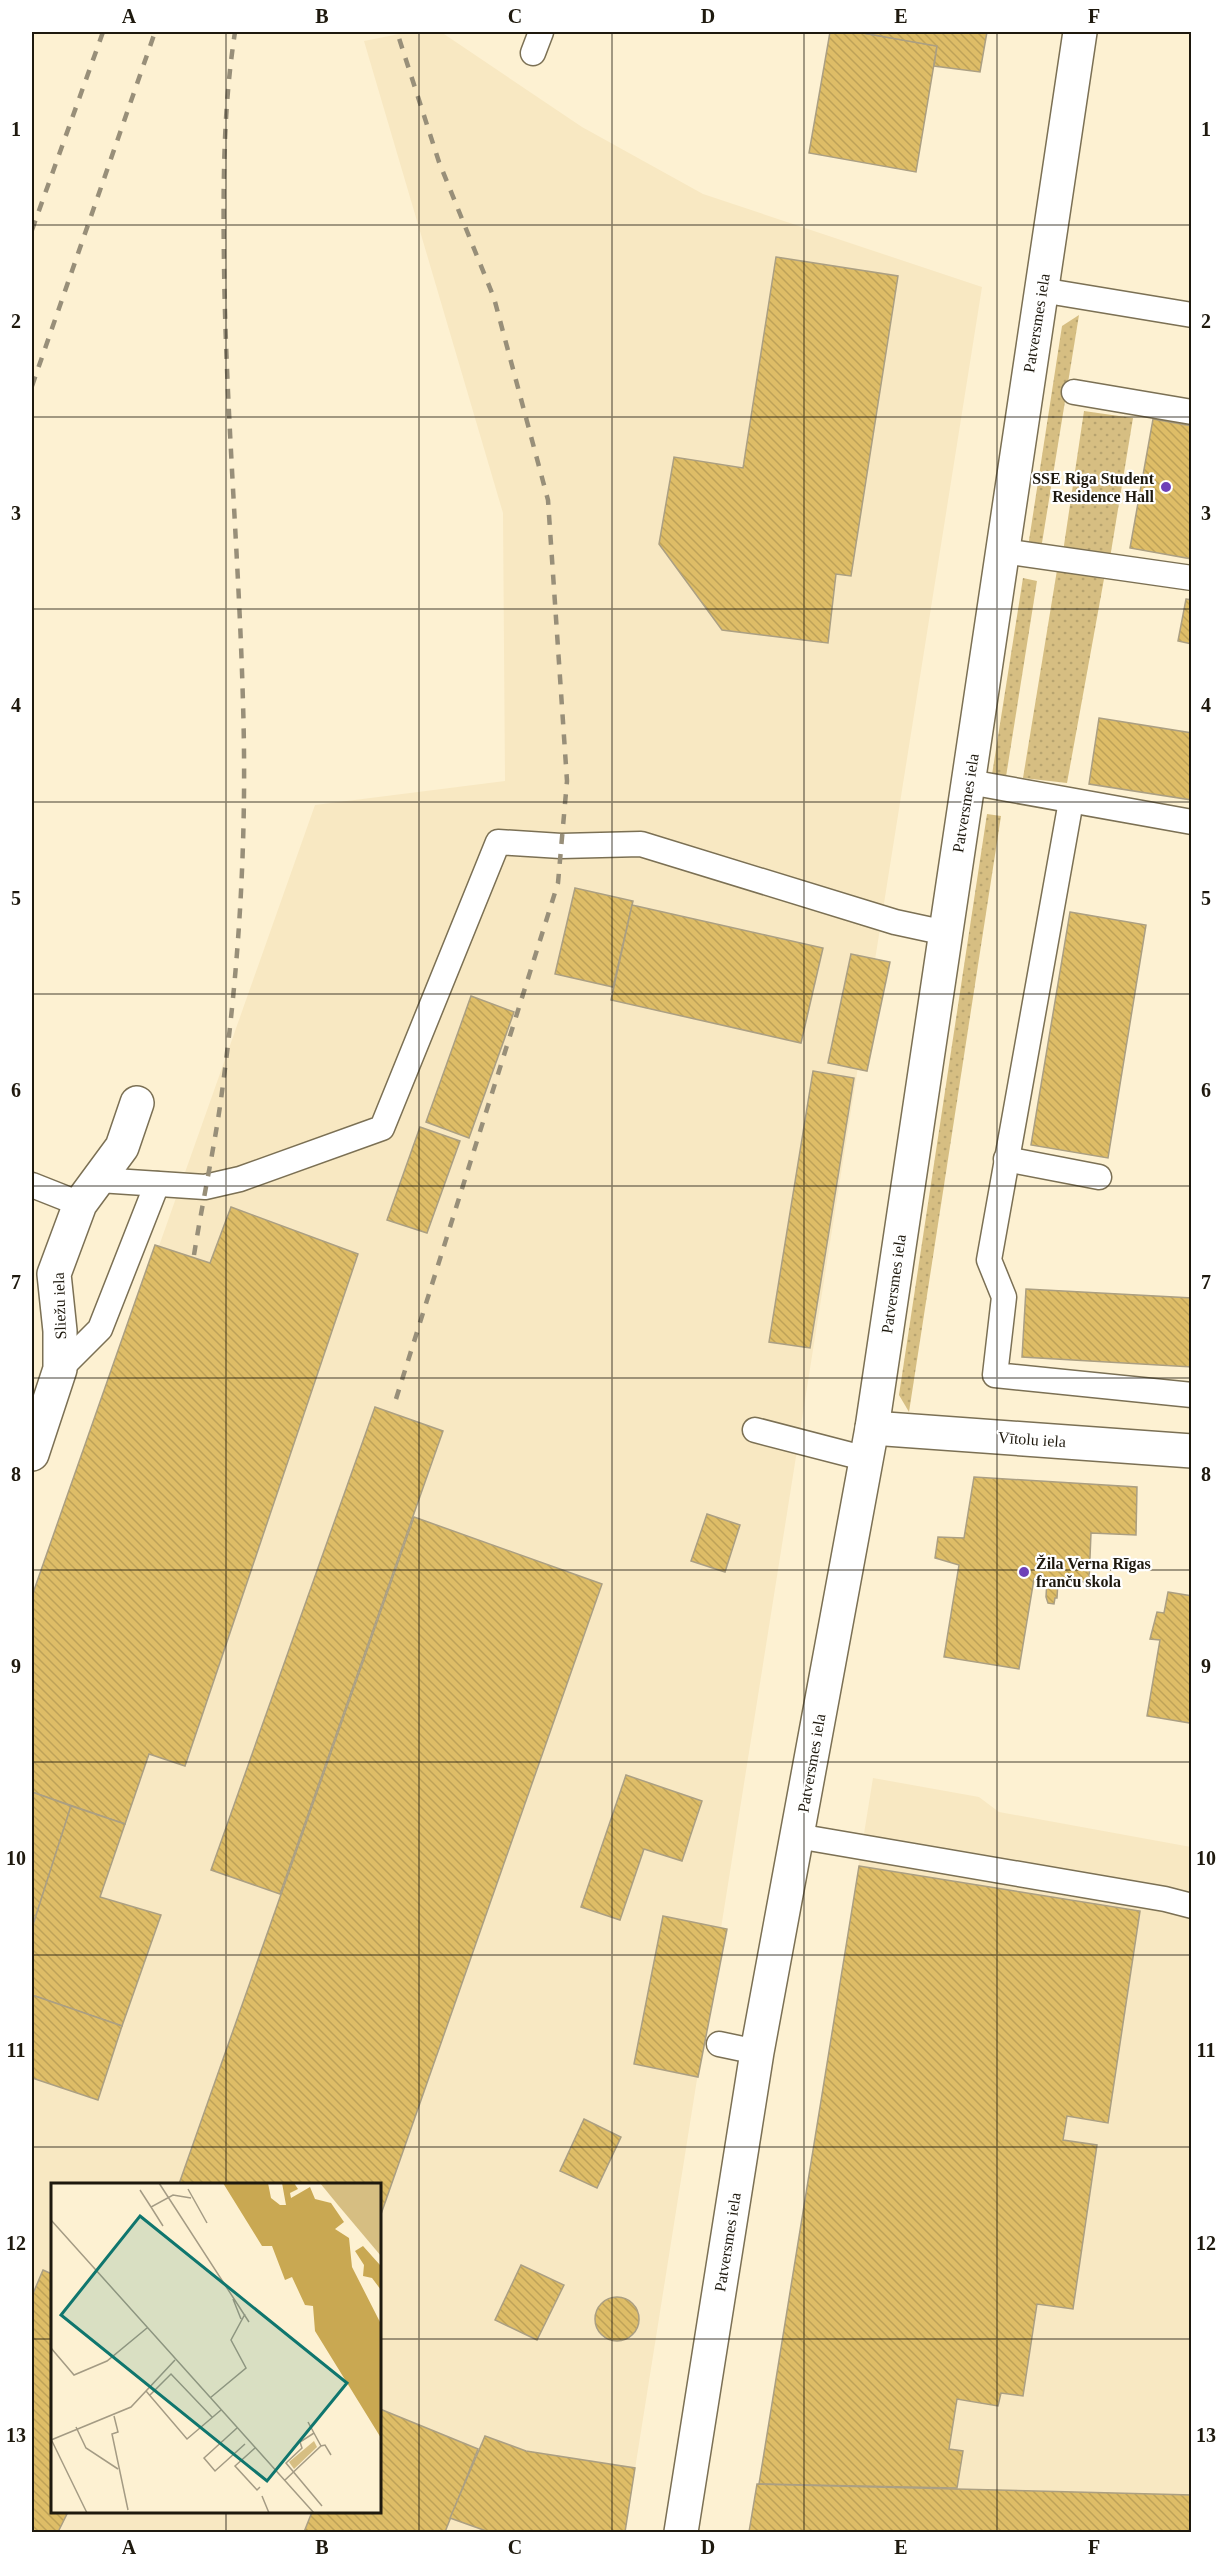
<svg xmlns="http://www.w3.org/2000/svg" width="1223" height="2564" viewBox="0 0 1223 2564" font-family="'Times New Roman',serif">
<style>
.built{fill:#f8e8c2;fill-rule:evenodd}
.grass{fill:url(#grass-dots)}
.building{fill:url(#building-back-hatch);stroke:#ab9f82;stroke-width:1.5}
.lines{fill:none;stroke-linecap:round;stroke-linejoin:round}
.service-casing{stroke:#7b7054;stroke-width:27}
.minor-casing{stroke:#7b7054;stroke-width:36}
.service{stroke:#fff;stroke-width:24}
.minor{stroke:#fff;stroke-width:33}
.rail{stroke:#988f79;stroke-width:4.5;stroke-dasharray:10 10;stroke-linecap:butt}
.grid{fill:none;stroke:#1e190e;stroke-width:1.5;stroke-opacity:0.55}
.poi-dot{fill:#6e40b7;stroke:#fff;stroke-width:2}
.labels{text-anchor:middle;stroke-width:4.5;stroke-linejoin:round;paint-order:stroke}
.street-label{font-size:16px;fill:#1e190e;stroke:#fff}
.poi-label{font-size:16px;font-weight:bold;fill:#1e190e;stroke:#fff;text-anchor:end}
.inset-road{fill:none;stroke:#a49b84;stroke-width:1.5}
.view{fill:#0f766e;fill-opacity:0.15;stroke:#0f766e;stroke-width:3}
.inset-edge{fill:none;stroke:#1e190e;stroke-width:3}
.neatline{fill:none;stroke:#1e190e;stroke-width:2}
.grid-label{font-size:20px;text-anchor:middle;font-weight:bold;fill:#1e190e}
</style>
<defs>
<pattern id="grass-dots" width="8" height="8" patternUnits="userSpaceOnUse" patternTransform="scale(1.5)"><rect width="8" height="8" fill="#d6be82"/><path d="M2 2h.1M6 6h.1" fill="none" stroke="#b7a36f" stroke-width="1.8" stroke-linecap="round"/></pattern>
<pattern id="building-back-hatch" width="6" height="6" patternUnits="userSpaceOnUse" patternTransform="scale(1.5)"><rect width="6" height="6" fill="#debd67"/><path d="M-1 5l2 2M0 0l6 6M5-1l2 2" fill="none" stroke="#bea258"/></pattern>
</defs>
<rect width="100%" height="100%" fill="#fdf1d2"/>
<g class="built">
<path d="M409,32h32l141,95 121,67 279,93 -357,2245h-593v-936l123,-351 4,1 156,-441 190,-24 -2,-268 -139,-472zM52,2184h328v328h-328z"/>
<polygon points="873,1778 979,1797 999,1812 1191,1847 1191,2532 751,2532"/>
</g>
<g class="grass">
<polygon points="1079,315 1041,549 1028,547 1062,326"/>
<polygon points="1084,411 1133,418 1110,558 1063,552"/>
<polygon points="1057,570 1104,579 1067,783 1023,778"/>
<polygon points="1023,578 1037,581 1005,783 991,781"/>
<polygon points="987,814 1001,816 909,1412 899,1395"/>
</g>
<g class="building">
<polygon points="830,32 857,32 937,46 916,172 809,153"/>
<polygon points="857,32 987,32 980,72 934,66 937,46"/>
<polygon points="776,257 898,276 851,576 836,574 828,643 722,630 659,544 674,457 743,468"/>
<polygon points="1153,419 1192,426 1192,559 1130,548"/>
<polygon points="1186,599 1192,600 1192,644 1178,641"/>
<polygon points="1099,718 1192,733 1192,800 1089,784"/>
<polygon points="575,888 633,901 613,987 555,974"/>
<polygon points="632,905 823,948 801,1043 611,1000"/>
<polygon points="1070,912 1146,925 1108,1158 1031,1145"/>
<polygon points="851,954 890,962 867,1071 828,1063"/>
<polygon points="471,996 514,1012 469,1138 426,1122"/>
<polygon points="813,1071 854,1078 810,1348 769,1342"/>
<polygon points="420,1127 460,1141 427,1233 387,1220"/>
<polygon points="231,1207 358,1254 185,1766 149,1754 125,1824 32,1792 32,1596 155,1245 210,1263"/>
<polygon points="1026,1289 1192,1298 1192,1367 1022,1357"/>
<polygon points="375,1407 443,1431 280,1894 211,1870"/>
<polygon points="974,1477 1137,1487 1136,1535 1091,1533 1089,1582 1058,1581 1057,1598 1055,1598 1054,1604 1048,1603 1046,1597 1047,1580 1034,1579 1019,1669 944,1657 959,1565 935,1558 938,1537 964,1538"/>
<polygon points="707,1514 740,1525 725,1572 691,1561"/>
<polygon points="414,1517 602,1584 380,2217 380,2184 179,2184"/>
<polygon points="1168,1592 1192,1596 1190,1723 1147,1716 1160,1640 1150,1639 1157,1612 1164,1613"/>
<polygon points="626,1775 702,1801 682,1861 644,1849 620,1920 581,1907"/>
<polygon points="32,1792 71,1806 32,1928"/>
<polygon points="71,1806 125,1824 100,1897 161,1915 122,2026 32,1995 32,1928"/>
<polygon points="859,1866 1140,1911 1108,2123 1067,2116 1063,2140 1097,2145 1073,2309 1037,2304 1023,2396 1001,2393 998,2406 957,2399 949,2449 963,2451 957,2488 759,2484"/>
<polygon points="663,1916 727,1929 698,2077 634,2064"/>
<polygon points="32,1995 122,2026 98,2100 32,2078"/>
<polygon points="584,2119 621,2137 597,2188 560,2171"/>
<polygon points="521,2265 564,2285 537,2340 495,2320"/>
<polygon points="43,2270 52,2274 52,2512 68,2512 58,2532 32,2532 32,2296"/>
<circle cx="617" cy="2319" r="22"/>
<polygon points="380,2409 478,2449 445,2532 304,2532 312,2512 380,2512"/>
<polygon points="485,2436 526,2451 635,2468 625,2532 489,2532 450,2518"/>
<polygon points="757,2484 1192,2495 1192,2532 749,2532"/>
</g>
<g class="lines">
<defs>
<g id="service">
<polyline points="533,53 541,32"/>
<polyline points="1041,290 1192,315"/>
<polyline points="1074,392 1192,412"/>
<polyline points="1003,551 1192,578"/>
<polyline points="969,782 1192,822"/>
<polyline points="1071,801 989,1260 1004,1297 995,1375 1192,1395"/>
<polyline points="1006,1159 1099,1177"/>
<polyline points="99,1180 205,1187 240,1179 382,1128 498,842 561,846 641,844 895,922 946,933"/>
<polyline points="32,1185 80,1204"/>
<polyline points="60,1369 100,1329 157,1184"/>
<polyline points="755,1430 867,1459"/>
<polyline points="797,1836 1165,1899 1192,1906"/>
<polyline points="719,2044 757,2052"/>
</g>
<g id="minor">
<polyline points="872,1428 1192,1451"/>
<polyline points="32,1454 60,1369 60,1331 54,1274 80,1204 122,1147 137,1103"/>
<polyline points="681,2532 757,2052 872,1428 1080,32"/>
</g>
</defs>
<use href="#service" class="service-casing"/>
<use href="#minor" class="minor-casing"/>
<use href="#service" class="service"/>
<use href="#minor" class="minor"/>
<g class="rail">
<polyline points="32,230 103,32"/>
<polyline points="32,386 155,32"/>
<path d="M194,1255c9,-57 22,-114 29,-171 17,-126 24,-254 20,-381 -4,-146 -17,-292 -19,-438 -1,-77 -1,-156 11,-233"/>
<polyline points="396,1399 558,883 567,781 548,500 494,298 439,162 397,32"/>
</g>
</g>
<path class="grid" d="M226,32v2152M419,32v2500M612,32v2500M804,32v2500M997,32v2500M32,225h1160M32,417h1160M32,609h1160M32,802h1160M32,994h1160M32,1186h1160M32,1378h1160M32,1570h1160M32,1762h1160M32,1955h1160M32,2147h1160M32,2339h20M380,2339h812M226,2512v20"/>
<g class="poi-dot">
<circle cx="1166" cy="487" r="6"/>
<circle cx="1024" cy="1572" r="6"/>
</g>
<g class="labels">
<g class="street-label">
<text transform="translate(1036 323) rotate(-81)" y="6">Patversmes iela</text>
<text transform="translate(965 803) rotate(-81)" y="6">Patversmes iela</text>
<text transform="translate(893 1284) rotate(-82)" y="6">Patversmes iela</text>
<text transform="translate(59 1306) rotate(-92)" y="6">Sliežu iela</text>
<text transform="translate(1032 1439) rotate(4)" y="6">Vītolu iela</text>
<text transform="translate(811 1763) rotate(-80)" y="6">Patversmes iela</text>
<text transform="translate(727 2242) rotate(-81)" y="6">Patversmes iela</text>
</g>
<g class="poi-label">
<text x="1154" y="484">SSE Riga Student<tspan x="1154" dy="18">Residence Hall</tspan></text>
<text x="1036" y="1569" text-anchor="start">Žila Verna Rīgas<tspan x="1036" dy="18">franču skola</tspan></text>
</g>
</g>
<g transform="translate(51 2183)">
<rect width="330" height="330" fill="#fdf1d2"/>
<path d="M263,258l3,6 -23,22 -5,-7z" fill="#d6be82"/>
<path d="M172,0h45l3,15 9,7h6l-4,-22h12l4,6 -8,4 1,5 19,-11 5,12 16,4 13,19 -9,7 14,9 3,29 29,57v114l-66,-107 -2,-25 -8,-1 -13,-28 -7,3 -13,-34h-10zM312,63l17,19 1,25 -9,-12 -9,-2 1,-11 -9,-14z" fill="#c9a852"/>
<path d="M269,0h61v73l-43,-51z" fill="#d6be82"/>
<path class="inset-road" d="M108,0l90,139M137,6l19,34M89,7l11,17M0,37l263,293M112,43l-12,-19 22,-12 18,3M182,116l8,20M0,165l23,27 33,-14 40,-33M95,208l41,48 34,-29M99,212l21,-21 41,43M159,215l36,-30 -15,-28 14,-26M63,233l4,16 -6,2 16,76M257,239l13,24M25,244l10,21 32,21M186,245l-33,30 11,13 30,-27M263,250l-14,9 2,6 -16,15 36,43M0,256l36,74M0,257l80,-33 44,-47M204,265l-20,18 22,24 3,-3M234,297l36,-34 4,-1 6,10M211,313l7,17"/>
<path class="view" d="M89,33l207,167 -80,98 -206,-166z"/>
<rect width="330" height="330" class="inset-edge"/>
</g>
<rect width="1223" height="2564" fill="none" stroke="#ffffff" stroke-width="66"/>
<rect x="33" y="33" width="1157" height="2498" class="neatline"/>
<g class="grid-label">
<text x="129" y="23">A</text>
<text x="322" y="23">B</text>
<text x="515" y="23">C</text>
<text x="708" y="23">D</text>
<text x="901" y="23">E</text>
<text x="1094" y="23">F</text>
<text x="16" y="136">1</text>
<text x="1206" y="136">1</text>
<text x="16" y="328">2</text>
<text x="1206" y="328">2</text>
<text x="16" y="520">3</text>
<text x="1206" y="520">3</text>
<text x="16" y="712">4</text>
<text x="1206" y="712">4</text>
<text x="16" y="905">5</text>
<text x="1206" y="905">5</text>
<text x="16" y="1097">6</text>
<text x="1206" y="1097">6</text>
<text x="16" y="1289">7</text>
<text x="1206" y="1289">7</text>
<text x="16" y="1481">8</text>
<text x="1206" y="1481">8</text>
<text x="16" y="1673">9</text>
<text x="1206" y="1673">9</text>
<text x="16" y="1865">10</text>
<text x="1206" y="1865">10</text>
<text x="16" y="2057">11</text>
<text x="1206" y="2057">11</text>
<text x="16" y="2250">12</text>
<text x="1206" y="2250">12</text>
<text x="16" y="2442">13</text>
<text x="1206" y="2442">13</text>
<text x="129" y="2554">A</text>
<text x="322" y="2554">B</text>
<text x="515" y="2554">C</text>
<text x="708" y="2554">D</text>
<text x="901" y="2554">E</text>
<text x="1094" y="2554">F</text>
</g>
</svg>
